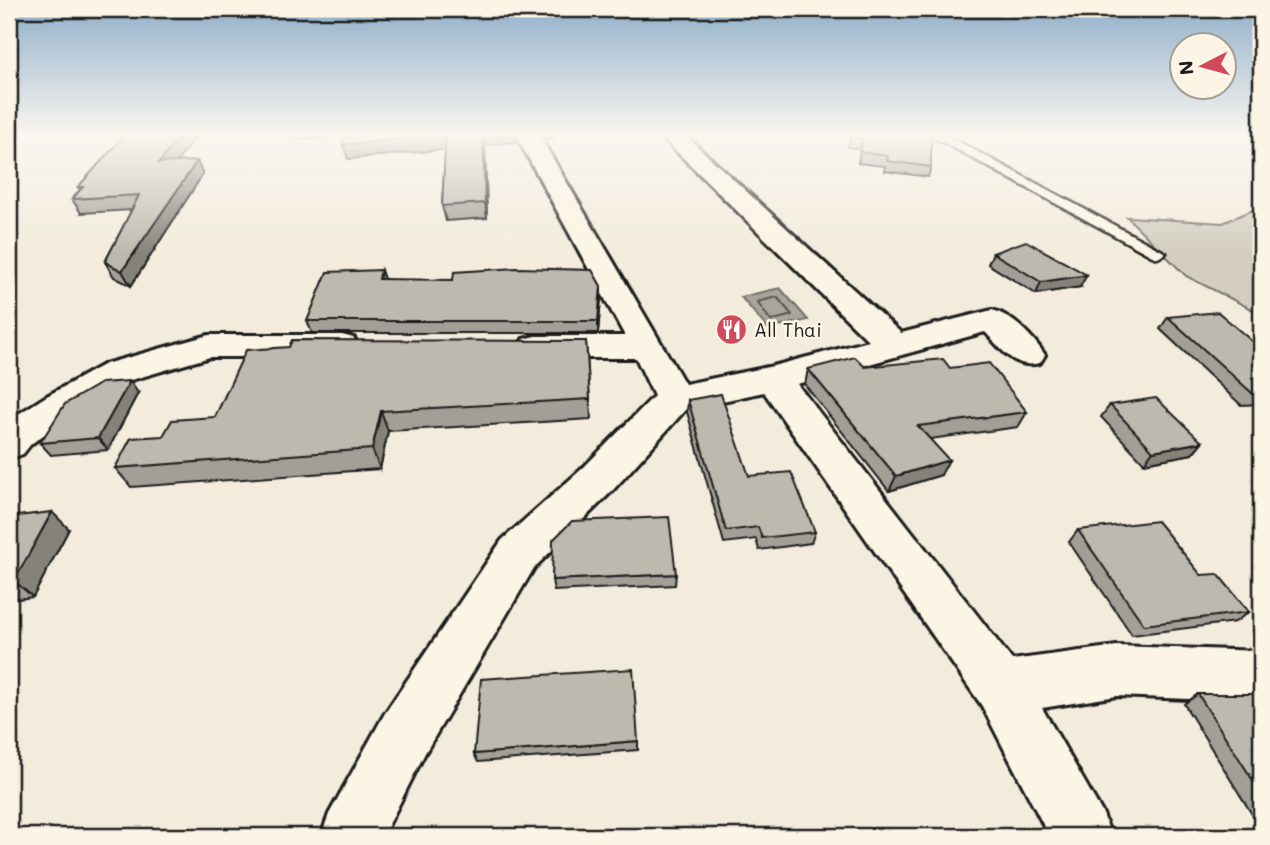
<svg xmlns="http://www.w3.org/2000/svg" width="1270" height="845" viewBox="0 0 1270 845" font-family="Mali,sans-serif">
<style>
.green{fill:#d3cec1;stroke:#78756e;stroke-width:2}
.water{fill:#aaa59b;stroke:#716e68;stroke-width:2}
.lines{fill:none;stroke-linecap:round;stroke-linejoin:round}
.shore{stroke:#55534f;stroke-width:2}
.service-casing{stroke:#1c1c1c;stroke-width:5}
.minor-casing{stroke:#1c1c1c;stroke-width:6}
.service{fill:#fcf5e5;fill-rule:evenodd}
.minor{fill:#fcf5e5;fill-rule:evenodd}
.wall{fill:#a39f96;stroke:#1c1c1c;stroke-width:2}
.shaded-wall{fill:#85827a;stroke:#1c1c1c;stroke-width:2}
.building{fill:#beb9ae;stroke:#1c1c1c;stroke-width:2}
.labels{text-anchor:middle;stroke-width:5;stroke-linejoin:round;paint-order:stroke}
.poi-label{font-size:19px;fill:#1c1c1c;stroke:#fcf5e5;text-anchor:start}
</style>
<rect width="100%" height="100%" fill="#f3ecdd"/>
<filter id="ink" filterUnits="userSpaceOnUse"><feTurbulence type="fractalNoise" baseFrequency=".0143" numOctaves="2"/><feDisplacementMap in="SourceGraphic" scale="14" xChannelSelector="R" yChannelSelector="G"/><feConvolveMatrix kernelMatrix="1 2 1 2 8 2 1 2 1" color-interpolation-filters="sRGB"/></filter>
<g filter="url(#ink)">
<polygon class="green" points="1261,206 1261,314 1186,276 1127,217 1223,223"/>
<polygon class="water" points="780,288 808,320 768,329 741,297"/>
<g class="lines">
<polygon class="shore" points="777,297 792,315 771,321 757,302"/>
<defs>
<polygon id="service" points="930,135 946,135 1166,253 1158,258 1152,256"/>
<g id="minor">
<path d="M516,135h23l146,249 88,-18 96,-25 -209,-206h25l216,198 91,-23c20,5 42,28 53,45l-5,8c-26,7 -38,-14 -55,-31l-188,52 215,276 105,-14 144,5v51l-144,-6 -75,12 61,106 8,22h-62l-67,-130 -218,-314 -78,17 -73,81 -79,78 -109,185 -42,83h-62l8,-22 56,-101 117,-173 81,-72 71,-72 -18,-38h-101l-12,-3 -5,-8 5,-8 12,-3h90z"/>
<polygon points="209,335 342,335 354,338 359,346 354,354 342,357 210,357 131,380 71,415 31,444 23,454 9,459 9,420 45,397 105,364"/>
</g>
</defs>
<use href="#service" class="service-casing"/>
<use href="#minor" class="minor-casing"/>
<use href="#service" class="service"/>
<use href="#minor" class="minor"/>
</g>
<g class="wall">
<polygon points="125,135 197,135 177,162 197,161 203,174 131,286 114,277 105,262 132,210 81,213 72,199 80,190 78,187"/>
<polygon points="292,135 516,135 517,142 485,145 487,218 446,221 442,206 445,149 348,159 344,137 294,140"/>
<polygon points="851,135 931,135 931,167 928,177 884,171 885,166 858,163 860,149 848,147"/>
<polygon points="993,253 1080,287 1036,294 988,264"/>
<polygon points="384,279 601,298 598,333 312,333 307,321"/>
<polygon points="1168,317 1261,349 1261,404 1241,405 1160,329"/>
<polygon points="586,341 591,419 388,431 380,469 131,487 115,468 163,436 215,417"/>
<polygon points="865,367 950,368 1027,412 1018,427 930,439 941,475 889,491 805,385 808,369"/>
<polygon points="138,393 108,450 51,455 40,443"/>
<polygon points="688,400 749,476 815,532 811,543 759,550 756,539 724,543 687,412"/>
<polygon points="1110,405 1202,442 1192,454 1144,463 1101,417"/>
<polygon points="9,517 69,529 33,597 9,600"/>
<polygon points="1078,530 1201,575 1249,612 1235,622 1132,635 1069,542"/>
<polygon points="676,574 675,585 554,591 552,580"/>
<polygon points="1198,694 1261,697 1261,829 1184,704"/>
<polygon points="638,741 638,750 478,762 474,754"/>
</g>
<g class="shaded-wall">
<polygon points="181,135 197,135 166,176 159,163"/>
<polygon points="440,135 446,135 449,149 348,159 343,145"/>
<polygon points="483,135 516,135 517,142 485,145 487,218 485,203"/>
<polygon points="544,135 554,135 554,138 544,139"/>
<polygon points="197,161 203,174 131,286 122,271"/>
<polygon points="381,270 385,282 379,279"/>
<polygon points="1087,275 1080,287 1036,294 1041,282"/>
<polygon points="601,286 601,298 598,333 598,321"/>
<polygon points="130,381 138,393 108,450 98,438"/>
<polygon points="381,411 388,431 380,469 372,449"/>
<polygon points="1202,442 1192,454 1144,463 1153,451"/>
<polygon points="949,460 941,475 889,491 896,476"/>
<polygon points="52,512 69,529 33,597 14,581"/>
</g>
<g class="building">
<polygon points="125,135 181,135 159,163 197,161 122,271 105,262 139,195 72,199 83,187 78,187"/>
<polygon points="344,135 440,135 343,145"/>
<polygon points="446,135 483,135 485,203 442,206"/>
<polygon points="851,135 931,135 931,167 887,161 888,156 860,152 863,139 850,137"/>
<polygon points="1026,241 1087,275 1041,282 993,253"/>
<polygon points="517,268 592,270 601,286 598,321 307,321 327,272 381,270 379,279 453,280 454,272"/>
<polygon points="1218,312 1261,349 1261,393 1252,393 1168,317"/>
<polygon points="292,340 586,341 590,399 381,411 372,449 115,468 131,438 163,436 172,420 215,417 246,350 289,347"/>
<polygon points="855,357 865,367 943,359 950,368 989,363 1027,412 918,426 949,460 896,476 808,369"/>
<polygon points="130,381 98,438 40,443 65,404 101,383"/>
<polygon points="721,394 749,476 791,472 815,532 762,538 758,527 726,531 688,400"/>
<polygon points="1156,398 1202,442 1153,451 1110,405"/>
<polygon points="52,512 14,581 9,582 9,517"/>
<polygon points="669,517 676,574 552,580 553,540 572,521"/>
<polygon points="1157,521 1201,575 1218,574 1249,612 1144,625 1078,530"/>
<polygon points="633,669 638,741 474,754 481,679"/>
<polygon points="1198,694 1259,694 1261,697 1261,793"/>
</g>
</g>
<linearGradient id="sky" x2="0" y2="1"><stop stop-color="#8faec9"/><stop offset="0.53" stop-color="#faf6f0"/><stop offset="1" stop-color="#faf6f0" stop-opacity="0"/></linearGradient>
<rect width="1270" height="254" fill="url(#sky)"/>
<defs>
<symbol id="restaurant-disc" viewBox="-11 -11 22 22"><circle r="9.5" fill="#d1495b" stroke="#fcf5e5"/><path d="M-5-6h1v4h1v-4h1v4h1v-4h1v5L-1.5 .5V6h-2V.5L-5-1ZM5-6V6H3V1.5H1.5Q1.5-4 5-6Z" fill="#fff"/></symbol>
</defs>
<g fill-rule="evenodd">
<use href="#restaurant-disc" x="714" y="312" width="35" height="35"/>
</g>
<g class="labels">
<g class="poi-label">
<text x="754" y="337">All Thai</text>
</g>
</g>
<rect width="1270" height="845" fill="none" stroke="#fcf5e5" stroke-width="35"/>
<rect x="18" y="18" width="1235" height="810" fill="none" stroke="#1c1c1c" stroke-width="2.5" filter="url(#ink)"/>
<g transform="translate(1203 66) rotate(264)"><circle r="33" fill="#fcf5e5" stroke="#a29e95" stroke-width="2"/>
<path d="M0-5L12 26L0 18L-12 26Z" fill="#d1495b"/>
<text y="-10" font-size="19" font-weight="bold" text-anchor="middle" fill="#1c1c1c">N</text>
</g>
</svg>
